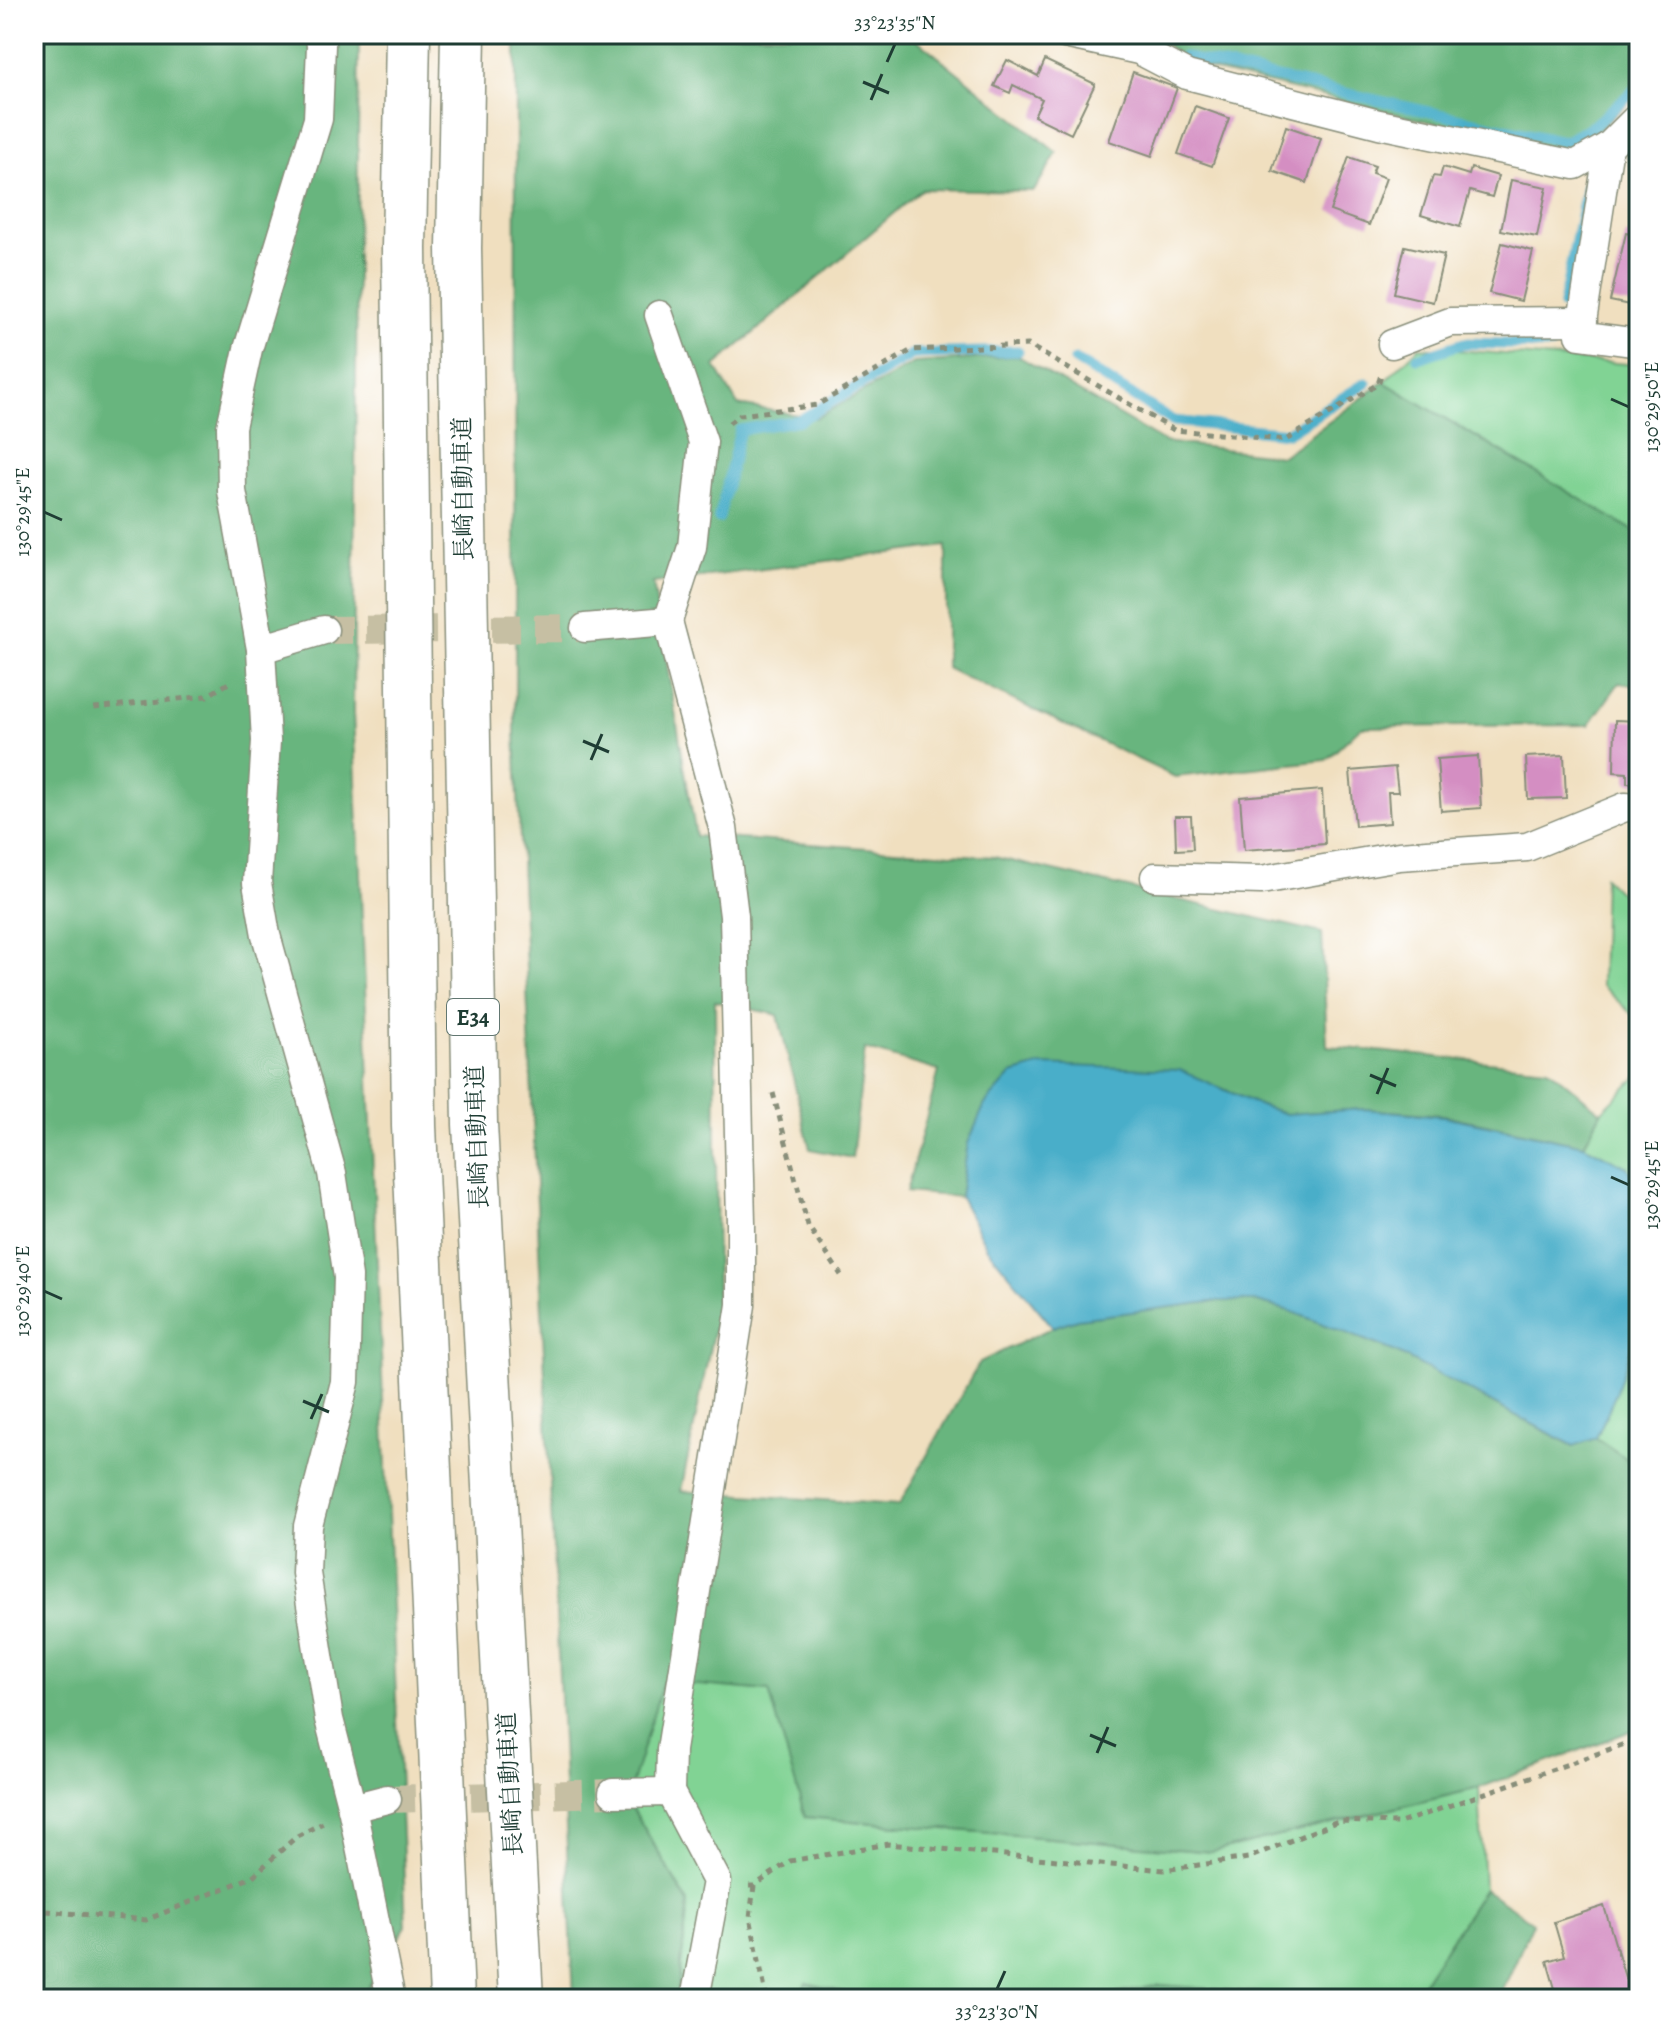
<svg xmlns="http://www.w3.org/2000/svg" width="1673" height="2033" viewBox="0 0 1673 2033" font-family="Alegreya,'Noto Serif JP',serif">
<style>
.green{fill:#81d394;stroke:#508864;stroke-width:2}
.forest{fill:#68b57e;stroke:#447959;stroke-width:2}
.water{fill:#4aaec9;stroke:#34767e;stroke-width:2}
.lines{fill:none;stroke-linecap:round;stroke-linejoin:round}
.stream{stroke:#4aaec9;stroke-width:11}
.building{fill:#d48ec2}
.minor-tunnel{stroke:#c6bfa3;stroke-width:28;stroke-dasharray:28 14;stroke-linecap:butt}
.minor-casing{stroke:#888e7a;stroke-width:31}
.motorway-casing{stroke:#888e7a;stroke-width:47}
.path{stroke:#888e7a;stroke-width:5;stroke-dasharray:6 6;stroke-linecap:butt}
.minor{stroke:#fff;stroke-width:28}
.motorway{stroke:#fff;stroke-width:44}
.ticks{fill:none;stroke:#1f3d34;stroke-width:3}
.labels{text-anchor:middle;stroke-width:6;stroke-linejoin:round;paint-order:stroke}
.shield{fill:#fff;stroke:#627771;stroke-width:2}
.shield-label{font-size:22px;font-weight:bold;fill:#1f3d34}
.street-label{font-size:24px;fill:#1f3d34;stroke:#fff}
.neatline{fill:none;stroke:#1f3d34;stroke-width:3}
.ticks-label{font-size:20px;text-anchor:middle;fill:#1f3d34}
</style>
<rect width="100%" height="100%" fill="#fff"/>
<filter id="ink" filterUnits="userSpaceOnUse"><feTurbulence type="fractalNoise" baseFrequency=".0125" numOctaves="2"/><feDisplacementMap in="SourceGraphic" scale="16" xChannelSelector="R" yChannelSelector="G"/><feConvolveMatrix kernelMatrix="1 2 1 2 8 2 1 2 1" color-interpolation-filters="sRGB"/></filter>
<filter id="wash" filterUnits="userSpaceOnUse"><feTurbulence type="fractalNoise" baseFrequency=".006" numOctaves="4" result="noise"/><feDisplacementMap in="SourceGraphic" scale="32" xChannelSelector="R" yChannelSelector="G"/><feGaussianBlur stdDeviation="1.8" result="paint"/><feColorMatrix in="noise" values="0 0 0 0 0 0 0 0 0 0 0 0 0 0 0 0 0 1.4 0 .05"/><feComposite in="paint" operator="in"/></filter>
<g filter="url(#wash)">
<rect width="100%" height="100%" fill="#f0dfbf"/>
<g class="green">
<polygon points="1419,347 1639,365 1639,534 1384,382"/>
<polygon points="1604,877 1639,912 1639,1021 1601,985"/>
<polygon points="1639,1075 1639,1189 1626,1167 1584,1145 1601,1112"/>
<path d="M1639,1299v168l-43,-29c22,-49 37,-85 43,-139z"/>
<polygon points="662,1681 769,1691 806,1817 1212,1852 1479,1788 1484,1889 1412,1999 1340,1999 1159,1985 1093,1999 868,1999 807,1983 797,1999 677,1999 688,1903 627,1799"/>
</g>
<g class="forest">
<polygon points="34,34 359,34 353,712 406,1926 361,1999 34,1999"/>
<polygon points="516,34 910,34 1057,153 1034,191 922,189 715,366 738,405 816,418 914,363 1018,356 1164,442 1282,456 1384,382 1639,534 1639,685 1619,683 1589,725 1361,727 1326,760 1175,777 946,668 946,546 653,583 696,836 994,857 1322,933 1327,1046 1548,1068 1601,1112 1584,1145 1443,1115 1364,1109 1286,1114 1261,1106 1217,1086 968,1143 960,1197 906,1192 939,1071 865,1049 852,1158 810,1149 778,1015 715,1001 717,1313 681,1491 899,1505 980,1362 1053,1327 1077,1319 1218,1301 1254,1301 1290,1311 1396,1352 1573,1446 1596,1438 1639,1467 1639,1728 1479,1788 1212,1852 805,1817 769,1691 663,1682 627,1799 688,1903 677,1999 574,1999 515,732"/>
<polygon points="1155,34 1639,34 1639,91 1573,156 1187,64"/>
<polygon points="1484,1889 1533,1922 1499,1999 1412,1999"/>
<polygon points="806,1983 868,1999 797,1999"/>
<polygon points="1159,1985 1340,1999 1093,1999"/>
</g>
<polygon class="water" points="1042,1065 1180,1070 1261,1106 1286,1114 1364,1109 1443,1116 1584,1145 1627,1167 1639,1189 1639,1299 1634,1339 1617,1391 1596,1438 1574,1446 1396,1352 1290,1311 1254,1301 1218,1301 1077,1319 1053,1327 987,1248 960,1197 968,1143 985,1104 1012,1074"/>
<g class="lines">
<g class="stream">
<polyline points="1184,57 1564,142 1594,125 1639,86"/>
<polyline points="1563,305 1587,186"/>
<polyline points="1418,358 1464,343 1551,345"/>
<polyline points="1075,360 1173,421 1287,433 1366,383"/>
<polyline points="719,518 740,430 800,420 913,354 1018,351"/>
</g>
</g>
<g id="blocks">
<g class="building">
<polygon points="1007,60 1038,76 1045,60 1095,84 1071,134 1034,116 1042,99 1013,85 1010,93 994,86"/>
<polygon points="1133,72 1177,88 1152,156 1109,141"/>
<polygon points="1195,106 1229,118 1212,166 1178,154"/>
<polygon points="1286,126 1321,138 1307,183 1272,171"/>
<polygon points="1349,157 1375,166 1372,173 1386,178 1369,225 1330,211"/>
<polygon points="1443,167 1469,175 1471,168 1498,176 1492,197 1470,191 1460,227 1421,215 1433,176 1440,177"/>
<polygon points="1511,180 1547,187 1537,237 1501,230"/>
<polygon points="1626,233 1639,236 1639,307 1610,301"/>
<polygon points="1502,243 1533,251 1521,301 1489,293"/>
<polygon points="1405,246 1444,255 1433,302 1394,293"/>
<polygon points="1615,720 1639,721 1639,784 1627,783 1627,773 1614,772"/>
<polygon points="1564,755 1566,798 1528,799 1526,757"/>
<polygon points="1478,756 1481,808 1441,811 1437,759"/>
<polygon points="1395,767 1398,792 1388,792 1390,823 1355,826 1350,771"/>
<polygon points="1322,790 1325,844 1244,850 1240,797"/>
<polygon points="1175,816 1191,816 1193,849 1176,850"/>
<polygon points="1604,1906 1629,1991 1608,1999 1558,1999 1547,1961 1564,1956 1554,1922"/>
</g>
</g>
</g>
<g filter="url(#ink)">
<use href="#blocks" fill-opacity="0" stroke="#888e7a" stroke-width="2"/>
<g class="lines">
<g class="minor-tunnel">
<polyline points="324,630 585,628"/>
<polyline points="387,1799 613,1793"/>
</g>
<defs>
<g id="minor">
<polyline points="319,34 321,45 318,119 248,349 231,427 232,491 261,649 266,741 257,883 266,935 332,1173 348,1277 345,1382 308,1526 306,1573 329,1719 352,1808 391,1999"/>
<polyline points="1065,34 1139,50 1187,75 1379,124 1575,165 1609,146 1639,116"/>
<polyline points="1609,146 1580,335 1639,343"/>
<polyline points="659,315 703,442 692,547 668,621"/>
<polyline points="1392,344 1450,322 1583,321"/>
<polyline points="585,628 668,621 723,828 734,916 741,1223 741,1305 671,1750 670,1792 717,1881 695,1999"/>
<polyline points="261,649 324,630"/>
<polyline points="1155,877 1261,880 1399,856 1527,847 1625,807 1639,808"/>
<polyline points="613,1793 670,1792"/>
<polyline points="352,1808 387,1799"/>
</g>
<g id="motorway">
<polyline points="408,34 404,248 414,1126 452,1999"/>
<polyline points="463,34 459,248 475,1124 521,1999"/>
</g>
</defs>
<use href="#minor" class="minor-casing"/>
<use href="#motorway" class="motorway-casing"/>
<g class="path">
<polyline points="729,423 740,415 817,405 912,350 1028,345 1174,430 1286,440 1378,384 1382,372"/>
<polyline points="94,708 207,696 232,681"/>
<polyline points="773,1093 808,1226 841,1275"/>
<polyline points="749,1886 754,1886 790,1861 888,1844 1164,1870 1248,1858 1338,1821 1400,1823 1639,1739"/>
<polyline points="754,1886 750,1917 767,1999"/>
<polyline points="34,1910 146,1920 252,1877 297,1836 323,1823"/>
</g>
<use href="#minor" class="minor"/>
<use href="#motorway" class="motorway"/>
</g>
</g>
<path class="ticks" d="M887,62l8,-18M863,82l26,11M871,100l11,-26M1611,399l18,8M44,512l18,8M583,741l26,11M591,760l11,-26M1370,1075l26,11M1377,1094l11,-26M1611,1177l18,8M44,1291l18,8M303,1401l26,11M311,1419l11,-25M1090,1735l26,11M1097,1753l11,-26M997,1989l8,-18"/>
<g class="labels">
<rect class="shield" x="447" y="999" width="52" height="36" rx="6"/>
<g class="shield-label">
<text x="473" y="1025">E34</text>
</g>
<g class="street-label">
<text transform="translate(463 489) rotate(-91)" y="8">長崎自動車道</text>
<text transform="translate(477 1137) rotate(-92)" y="8">長崎自動車道</text>
<text transform="translate(510 1784) rotate(-93)" y="8">長崎自動車道</text>
</g>
</g>
<rect width="1673" height="2033" fill="none" stroke="#fff" stroke-width="88"/>
<rect x="44" y="44" width="1585" height="1945" class="neatline"/>
<g class="ticks-label">
<text x="895" y="29">33°23'35"N</text>
<text transform="translate(1651 407) rotate(-90)" y="7">130°29'50"E</text>
<text transform="translate(22 512) rotate(-90)" y="7">130°29'45"E</text>
<text transform="translate(1651 1185) rotate(-90)" y="7">130°29'45"E</text>
<text transform="translate(22 1291) rotate(-90)" y="7">130°29'40"E</text>
<text x="997" y="2018">33°23'30"N</text>
</g>
</svg>
